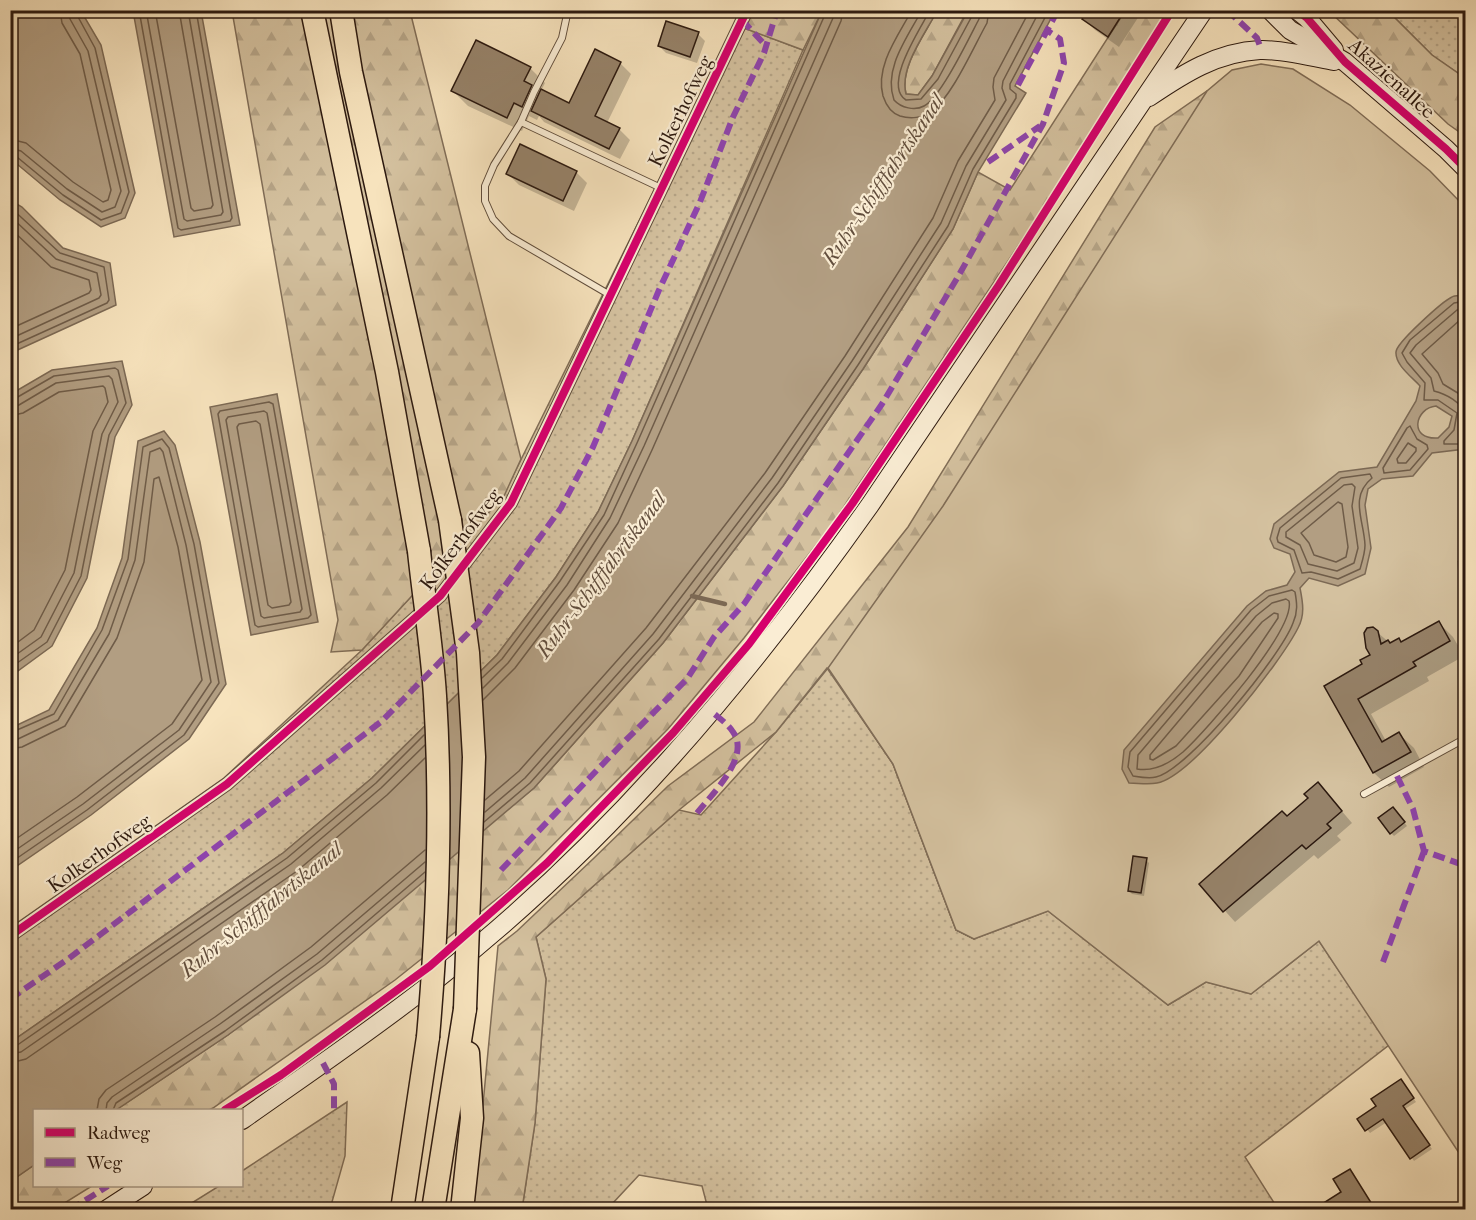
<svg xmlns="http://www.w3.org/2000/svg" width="1476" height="1220" viewBox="0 0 1476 1220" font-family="'IM FELL French Canon',serif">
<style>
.grass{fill:url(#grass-dots);stroke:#806d57;stroke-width:1.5}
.forest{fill:url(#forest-firs);stroke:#806d57;stroke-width:1.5}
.park{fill:#d4c19f;stroke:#806d57;stroke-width:1.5}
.water{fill:#b29e82;stroke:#7c6954;stroke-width:1.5;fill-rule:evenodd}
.shadow{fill:#0003}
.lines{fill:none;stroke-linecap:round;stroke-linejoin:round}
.shore{stroke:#6f5c48;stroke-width:1.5}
.stream{stroke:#7c6954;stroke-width:4.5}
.building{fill:#968269;stroke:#2c190f;stroke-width:1.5}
.service-casing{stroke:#5f4c3a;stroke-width:8}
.minor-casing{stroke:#5f4c3a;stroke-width:14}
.secondary-casing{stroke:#2c190f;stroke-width:20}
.motorway-casing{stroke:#2c190f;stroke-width:25}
.service{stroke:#faedd4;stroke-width:6}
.minor{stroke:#faedd4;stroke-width:12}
.secondary{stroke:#faedd4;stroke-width:18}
.motorway{stroke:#f7e3bd;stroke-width:22}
.motorway-bridge-casing{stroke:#2c190f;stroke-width:25;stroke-linecap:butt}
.motorway-bridge{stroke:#f7e3bd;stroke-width:22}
.quiet{stroke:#8e44ad;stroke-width:6;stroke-dasharray:12 6;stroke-linecap:butt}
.cycleway-casing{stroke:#faedd4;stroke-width:11}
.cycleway{stroke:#d6006c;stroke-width:8}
.labels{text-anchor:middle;stroke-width:4.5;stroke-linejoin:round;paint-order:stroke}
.street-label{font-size:20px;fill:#2c190f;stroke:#faedd4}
.water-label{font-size:21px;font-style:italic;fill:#624e3d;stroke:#faedd4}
</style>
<defs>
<pattern id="grass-dots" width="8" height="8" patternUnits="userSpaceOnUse" patternTransform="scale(1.5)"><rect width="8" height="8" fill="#d4c19f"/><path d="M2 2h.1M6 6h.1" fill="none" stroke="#b6a588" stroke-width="1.8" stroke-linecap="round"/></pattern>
<pattern id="forest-firs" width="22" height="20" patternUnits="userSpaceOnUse" patternTransform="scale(1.5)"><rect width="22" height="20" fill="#d4c19f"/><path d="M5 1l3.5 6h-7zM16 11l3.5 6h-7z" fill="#b6a588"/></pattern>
</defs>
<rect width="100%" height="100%" fill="#f7e3bd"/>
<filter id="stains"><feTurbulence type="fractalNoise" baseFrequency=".00333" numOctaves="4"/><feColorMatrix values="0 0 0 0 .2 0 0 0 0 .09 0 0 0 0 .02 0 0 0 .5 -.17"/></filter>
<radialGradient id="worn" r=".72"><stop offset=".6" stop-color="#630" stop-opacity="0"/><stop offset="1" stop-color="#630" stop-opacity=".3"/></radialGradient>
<g class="grass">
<polygon points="1388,11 1465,11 1465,78 1432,55"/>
<polygon points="736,25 803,50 632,441 598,512 556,577 497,655 372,778 283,853 11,1042 10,928 224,778 362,650 503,496"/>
<polygon points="828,668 893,764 956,930 974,939 1048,911 1168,1005 1206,982 1251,994 1319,941 1389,1045 1245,1157 1278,1209 708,1209 702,1186 639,1175 613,1203 616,1209 522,1210 535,1123 546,979 536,937 679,810 701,815 776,732"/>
<polygon points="347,1102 345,1156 330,1209 182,1209 219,1186 242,1186 242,1171"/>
</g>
<g class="forest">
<polygon points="232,11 410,11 521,459 504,496 362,650 331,652 338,620"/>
<polygon points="742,11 822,11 803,50 736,25"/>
<path d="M937,11h30l-35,65 -14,19 -12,-1c-7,-26 19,-60 31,-83z"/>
<polygon points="1125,11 1169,11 1030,228 833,523 744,638 668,729 508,890 395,980 213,1108 209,1110 116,1110 228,1035 534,788 663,643 783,486 863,369 953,229 978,172 1010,190"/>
<polygon points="1329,11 1388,11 1432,55 1465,78 1465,136 1448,124"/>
<polygon points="1207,91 1216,119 974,939 956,930 893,764 827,668 776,732 679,810 536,937 546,979 535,1123 522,1209 473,1210 498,946 517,931 593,859 668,786 754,722 908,527 1155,127"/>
<polygon points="34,1165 34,1186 92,1186 55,1209 11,1209 11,1181"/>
</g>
<polygon class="park" points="1261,64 1293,69 1350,105 1430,171 1465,207 1465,1162 1319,941 1251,994 1206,982 1168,1005 1048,911 974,939 956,930 893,764 828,668 943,506 1207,91 1232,70"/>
<g class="water">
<polygon points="10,11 81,11 101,45 135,193 125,218 101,227 60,200 11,159"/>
<polygon points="133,11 201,11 240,225 174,237"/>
<path d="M822,11h115c-12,23 -38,57 -31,83l12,1 14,-19 36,-65h87l-40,75 11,7 -48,79 -25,57 -90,140 -80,117 -120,157 -129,145 -209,177 -97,70 -112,75h-82v55l-23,16v-139l272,-189 89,-75 125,-123 59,-78 42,-65 34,-71z"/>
<polygon points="10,200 22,207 63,248 110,263 116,305 11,353"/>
<path d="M1465,295v154l-33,4 -19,23 -31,3 -14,10 -3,16 6,43 -6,26 -27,12 -29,-8 -9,10c3,15 5,27 -2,40 -17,34 -106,149 -141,155 -9,2 -19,0 -28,0l-7,-14 2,-19 123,-144 19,-15 21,-6 8,-13 -5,-18 -16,-6 -4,-9 4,-15 65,-52 38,-5 39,-66 4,-15c-8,-9 -25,-21 -24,-34 0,-9 47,-51 56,-55 3,-2 9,-1 13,-2zM1436,406l16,10 -3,11 -11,11c-30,2 -23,-30 -2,-32z"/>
<polygon points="122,361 132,405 115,437 87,578 52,646 11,676 11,394 52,370"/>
<polygon points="277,394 318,622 251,635 210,407"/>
<polygon points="164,431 175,445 200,542 226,684 189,739 91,815 11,870 11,728 49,710 97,628 122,558 138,441"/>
</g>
<g class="shadow">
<polygon points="1089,10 1143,10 1119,47 1095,30 1084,19"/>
<polygon points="698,34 705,41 697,63 666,53 659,46"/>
<polygon points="620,63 631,74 607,123 619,129 630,140 620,159 544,122 539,116 537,120 529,116 522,131 468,106 453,91 530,68 545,83 541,91 570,105"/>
<polygon points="576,172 587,183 574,211 519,185 508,174"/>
<polygon points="1464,555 1466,555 1466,578 1458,570 1457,561"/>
<polygon points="1438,622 1453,637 1464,656 1427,677 1429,681 1371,714 1386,741 1399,734 1414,748 1424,767 1389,787 1374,773 1326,687 1364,664 1372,655 1377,632 1391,644 1402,643"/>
<polygon points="1328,795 1352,823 1337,836 1341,840 1318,859 1314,855 1235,922 1201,884 1287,818"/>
<polygon points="1396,812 1407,826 1394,836 1391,833"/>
<polygon points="1146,860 1149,863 1144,896 1132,894 1129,891"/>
<polygon points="1404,1084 1416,1102 1405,1109 1432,1149 1414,1161 1387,1122 1370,1133 1359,1119 1378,1107"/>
<polygon points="1350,1170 1375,1210 1316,1210 1343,1193"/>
</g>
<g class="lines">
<g class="shore">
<polyline points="139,10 178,228 181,230 230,221 232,218 196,10"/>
<polyline points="146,10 184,219 187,221 221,215 223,212 188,10"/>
<polyline points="155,10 191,208 194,211 211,208 213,205 179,10"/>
<path d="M912,10c-14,26 -37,56 -29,86 3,9 8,17 17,20 10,3 23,2 31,-4 21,-15 43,-66 56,-89l2,-13"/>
<path d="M922,10c-15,28 -39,59 -28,90 7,8 21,11 30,6 17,-9 45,-68 55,-87l1,-9"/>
<path d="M930,10c-9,18 -48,75 -24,90l15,-1 17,-20 34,-63 1,-6"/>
<polyline points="10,139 26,143 73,182 103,202 108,200 111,190 80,54 62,23 60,10"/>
<polyline points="10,148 21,151 67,189 102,212 115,207 121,191 88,51 70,19 69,10"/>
<polyline points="10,155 17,157 63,195 101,220 121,213 129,192 95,48 77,15 77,10"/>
<polyline points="10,207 60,253 104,267 109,300 107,303 10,347"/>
<polyline points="10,216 56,259 97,273 101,295 99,298 10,339"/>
<polyline points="10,228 51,267 89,280 91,290 89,293 10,329"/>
<polyline points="1466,301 1454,303 1410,340 1402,353 1407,362 1425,383 1424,400 1438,400 1457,413 1454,430 1444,441 1444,444 1466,444"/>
<path d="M1466,309l-9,1 -41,35 -6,8 21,25 3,13c12,3 28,11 32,25"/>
<polyline points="1466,318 1461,319 1422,354 1438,373 1443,384 1466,398"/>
<polyline points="10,399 16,398 54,376 115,368 118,370 126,403 109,435 81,576 47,642 10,668"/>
<polygon points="269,402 273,404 311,615 308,618 258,627 255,625 218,414 220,411"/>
<polyline points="10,407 19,405 56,383 109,376 112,379 118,402 102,434 74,573 41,637 10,659"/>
<polygon points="264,411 267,413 302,609 300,612 264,618 261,616 226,420 228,417"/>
<polyline points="10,416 23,413 59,392 103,386 105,388 108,402 93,431 65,570 34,630 10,648"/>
<polygon points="256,421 260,424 291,602 289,605 272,608 268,605 237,427 239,424"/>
<polygon points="1410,426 1417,439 1427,445 1428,449 1410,470 1384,473 1383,468 1407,428"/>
<polygon points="1408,443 1416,448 1416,451 1406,463 1398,463 1397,459"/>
<path d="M1370,474l2,4c-23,19 -8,42 -7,67 0,8 -3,17 -5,24l-22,10 -27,-7 -9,1 -8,-23 -16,-8 -1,-4 3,-10 61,-50z"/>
<polygon points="1352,484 1355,487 1352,506 1358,548 1354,563 1337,571 1308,564 1300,545 1286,537 1286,532 1344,485"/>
<polygon points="1338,502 1342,504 1348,547 1346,557 1336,562 1314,555 1309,543 1301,533"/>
<path d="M1292,590l3,2c2,11 3,20 -2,31 -12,33 -105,147 -137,154 -7,2 -17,0 -23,-1l-5,-9 2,-15 121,-142 18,-14z"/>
<path d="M1286,599l3,2c7,28 -83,130 -106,151 -13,11 -29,20 -46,17l1,-14 118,-139 16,-13z"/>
<polygon points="1274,613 1278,614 1278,618 1239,676 1176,746 1153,760 1150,759 1150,755 1262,622"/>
<polyline points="482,678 502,659 560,581 604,515 637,443 827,10"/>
<polyline points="483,688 508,663 567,585 610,518 644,446 833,18 834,10"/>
<polyline points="483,700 515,668 574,590 618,523 652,450 841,21 843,10"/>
<polyline points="10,733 54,714 102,630 128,559 143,447 162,439 169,448 194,544 219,683 184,735 87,810 10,863"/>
<polyline points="10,740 18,739 58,720 109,634 135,560 150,452 160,448 163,452 186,545 211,682 179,730 83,804 10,854"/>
<polyline points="10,749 22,747 65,726 117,638 144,562 154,479 159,477 178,547 202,680 172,724 77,797 10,843"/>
<polyline points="485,800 519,771 646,628 765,473 845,356 933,218 958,161 995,100 993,87 994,78 1030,10"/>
<polyline points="485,812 525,778 653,634 772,478 852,361 941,223 966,166 1006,100 1002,88 1003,81 1040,10"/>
<polyline points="484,822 530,783 659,639 778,483 858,365 948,226 973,169 1016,98 1016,94 1010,89 1010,84 1049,10"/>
<polyline points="10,1047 16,1046 287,858 376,783 424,735"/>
<polyline points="10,1054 21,1052 291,864 381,788 425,745"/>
<polyline points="10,1063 26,1059 297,871 387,795 425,758"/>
<polyline points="97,1110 99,1099 106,1090 215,1017 311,947 425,850"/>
<polyline points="106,1110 107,1103 112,1097 220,1024 317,954 425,862"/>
<polyline points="113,1110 116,1103 225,1031 322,960 425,872"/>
</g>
<polyline class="stream" points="692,596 725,604"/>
</g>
<g class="building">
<polygon points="1088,10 1125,10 1108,37 1082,19"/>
<polygon points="666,21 699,32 690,57 658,46"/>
<polygon points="476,40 531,67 524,81 532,85 522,107 514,103 507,118 451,91"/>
<polygon points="595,49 621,62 595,116 620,128 609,149 531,111 541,89 569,103"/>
<polygon points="520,144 577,171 563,201 506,174"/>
<polygon points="1439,621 1450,641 1413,662 1416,666 1358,699 1382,742 1399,732 1411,752 1373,773 1324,686 1362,664 1360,660 1370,655 1366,648 1364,633 1367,628 1373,627 1378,631 1381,644 1388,640 1390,643 1399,638 1401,642"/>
<polygon points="1318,782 1342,811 1327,824 1331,828 1306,849 1302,845 1223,912 1199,884 1282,811 1287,816 1308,798 1304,794"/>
<polygon points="1393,807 1405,822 1390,834 1378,818"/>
<polygon points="1133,856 1147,858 1141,893 1128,891"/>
<polygon points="1401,1079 1414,1098 1403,1106 1430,1145 1410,1159 1383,1119 1365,1131 1357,1119 1376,1106 1371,1099"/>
<polygon points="1350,1169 1375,1209 1314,1209 1341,1192 1333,1179"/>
</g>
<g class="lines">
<defs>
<g id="service">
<polyline points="568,10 562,38 534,92 521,122 661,188"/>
<polyline points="521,122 494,165 485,186 485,201 493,219 509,236 610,295"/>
<polyline points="1364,794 1466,738"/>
</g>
<polyline id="minor" points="10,936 227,784 440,596 511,503 747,10"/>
<g id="secondary">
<polyline points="1270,10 1290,30 1345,62 1446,149 1466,169"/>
<polyline points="1297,10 1307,18 1334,50"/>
<path d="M1149,97c34,-23 68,-45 111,-47 19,-1 54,7 74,11"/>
<path d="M242,1120c65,-46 132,-91 195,-141 169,-132 309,-299 433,-474l334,-495"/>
<polyline points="106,1210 143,1186"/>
</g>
<g id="motorway">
<polyline points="312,10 387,372 419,551"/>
<polyline points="341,10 351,72 450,520"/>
<polyline points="402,1210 428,1037"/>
<polyline points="433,1210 465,1009"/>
<polyline points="462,1210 472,1118 468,1053"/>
</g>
</defs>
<use href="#service" class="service-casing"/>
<use href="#minor" class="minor-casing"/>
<use href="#secondary" class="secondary-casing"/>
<use href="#motorway" class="motorway-casing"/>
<use href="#service" class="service"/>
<use href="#minor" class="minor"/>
<use href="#secondary" class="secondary"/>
<use href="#motorway" class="motorway"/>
<defs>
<g id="motorway-bridge">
<polyline points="450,520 468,653 474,757 465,1009"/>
<path d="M419,551c5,48 13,96 16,145 7,114 3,227 -7,341"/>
</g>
</defs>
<use href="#motorway-bridge" class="motorway-bridge-casing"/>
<use href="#motorway-bridge" class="motorway-bridge"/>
<g class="quiet">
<polyline points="1227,10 1257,38 1261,49"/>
<polyline points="742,20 766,46"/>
<polyline points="1018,85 1058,10"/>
<polyline points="988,162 1040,126"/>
<polyline points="1397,776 1413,809 1424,851 1466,866"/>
<path d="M697,813c15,-19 54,-56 36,-81 -5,-8 -14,-14 -21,-20"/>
<polyline points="501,870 623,743 687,679 714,637 744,604 882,404 959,275 1043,124 1064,63 1060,39 1048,31"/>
<polyline points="1383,962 1424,851"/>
<polyline points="10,999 68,959 382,721 478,623 561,508 593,447 659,290 700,202 733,117 764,53 775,17 780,10"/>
<polyline points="323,1063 334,1084 334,1109"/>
<polyline points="70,1210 108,1186"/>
</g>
<defs>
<g id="cycleway">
<polyline points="1297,10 1307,18 1345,62 1446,149 1466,169"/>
<polyline points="10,936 227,784 440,596 511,503 747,10"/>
<polyline points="225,1110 281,1075 430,966 547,863 673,733 749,644 852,504 999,285 1172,10"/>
</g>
</defs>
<use href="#cycleway" class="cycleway-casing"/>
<use href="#cycleway" class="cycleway"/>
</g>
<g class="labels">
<g class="street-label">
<text transform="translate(1392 78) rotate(42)" y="7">Akazienallee</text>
<text transform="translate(680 111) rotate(-64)" y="7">Kolkerhofweg</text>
<text transform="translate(460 539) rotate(-53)" y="7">Kolkerhofweg</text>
<text transform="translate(99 853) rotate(-35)" y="7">Kolkerhofweg</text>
</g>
<g class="water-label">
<text transform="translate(883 180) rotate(-56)" y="7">Ruhr-Schifffahrtskanal</text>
<text transform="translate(601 575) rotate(-53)" y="7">Ruhr-Schifffahrtskanal</text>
<text transform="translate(261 910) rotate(-39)" y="7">Ruhr-Schifffahrtskanal</text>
</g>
</g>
<rect width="1476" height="1220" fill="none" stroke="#f7e3bd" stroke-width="36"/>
<rect x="12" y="12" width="1452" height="1196" fill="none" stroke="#2c190f" stroke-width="3"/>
<rect x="18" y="18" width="1440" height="1184" fill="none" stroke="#2c190f" stroke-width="1.5"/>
<rect x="33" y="1109" width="210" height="78" fill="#faedd4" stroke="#a89885" stroke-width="1.5"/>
<rect x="45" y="1128" width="30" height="9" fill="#d6006c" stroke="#a89885" stroke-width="1.5"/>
<text x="87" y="1139" font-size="18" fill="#2c190f">Radweg</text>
<rect x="45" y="1158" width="30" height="9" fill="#8e44ad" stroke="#a89885" stroke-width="1.5"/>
<text x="87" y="1169" font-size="18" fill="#2c190f">Weg</text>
<rect width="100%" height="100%" filter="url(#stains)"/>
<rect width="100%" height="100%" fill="url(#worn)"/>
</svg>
